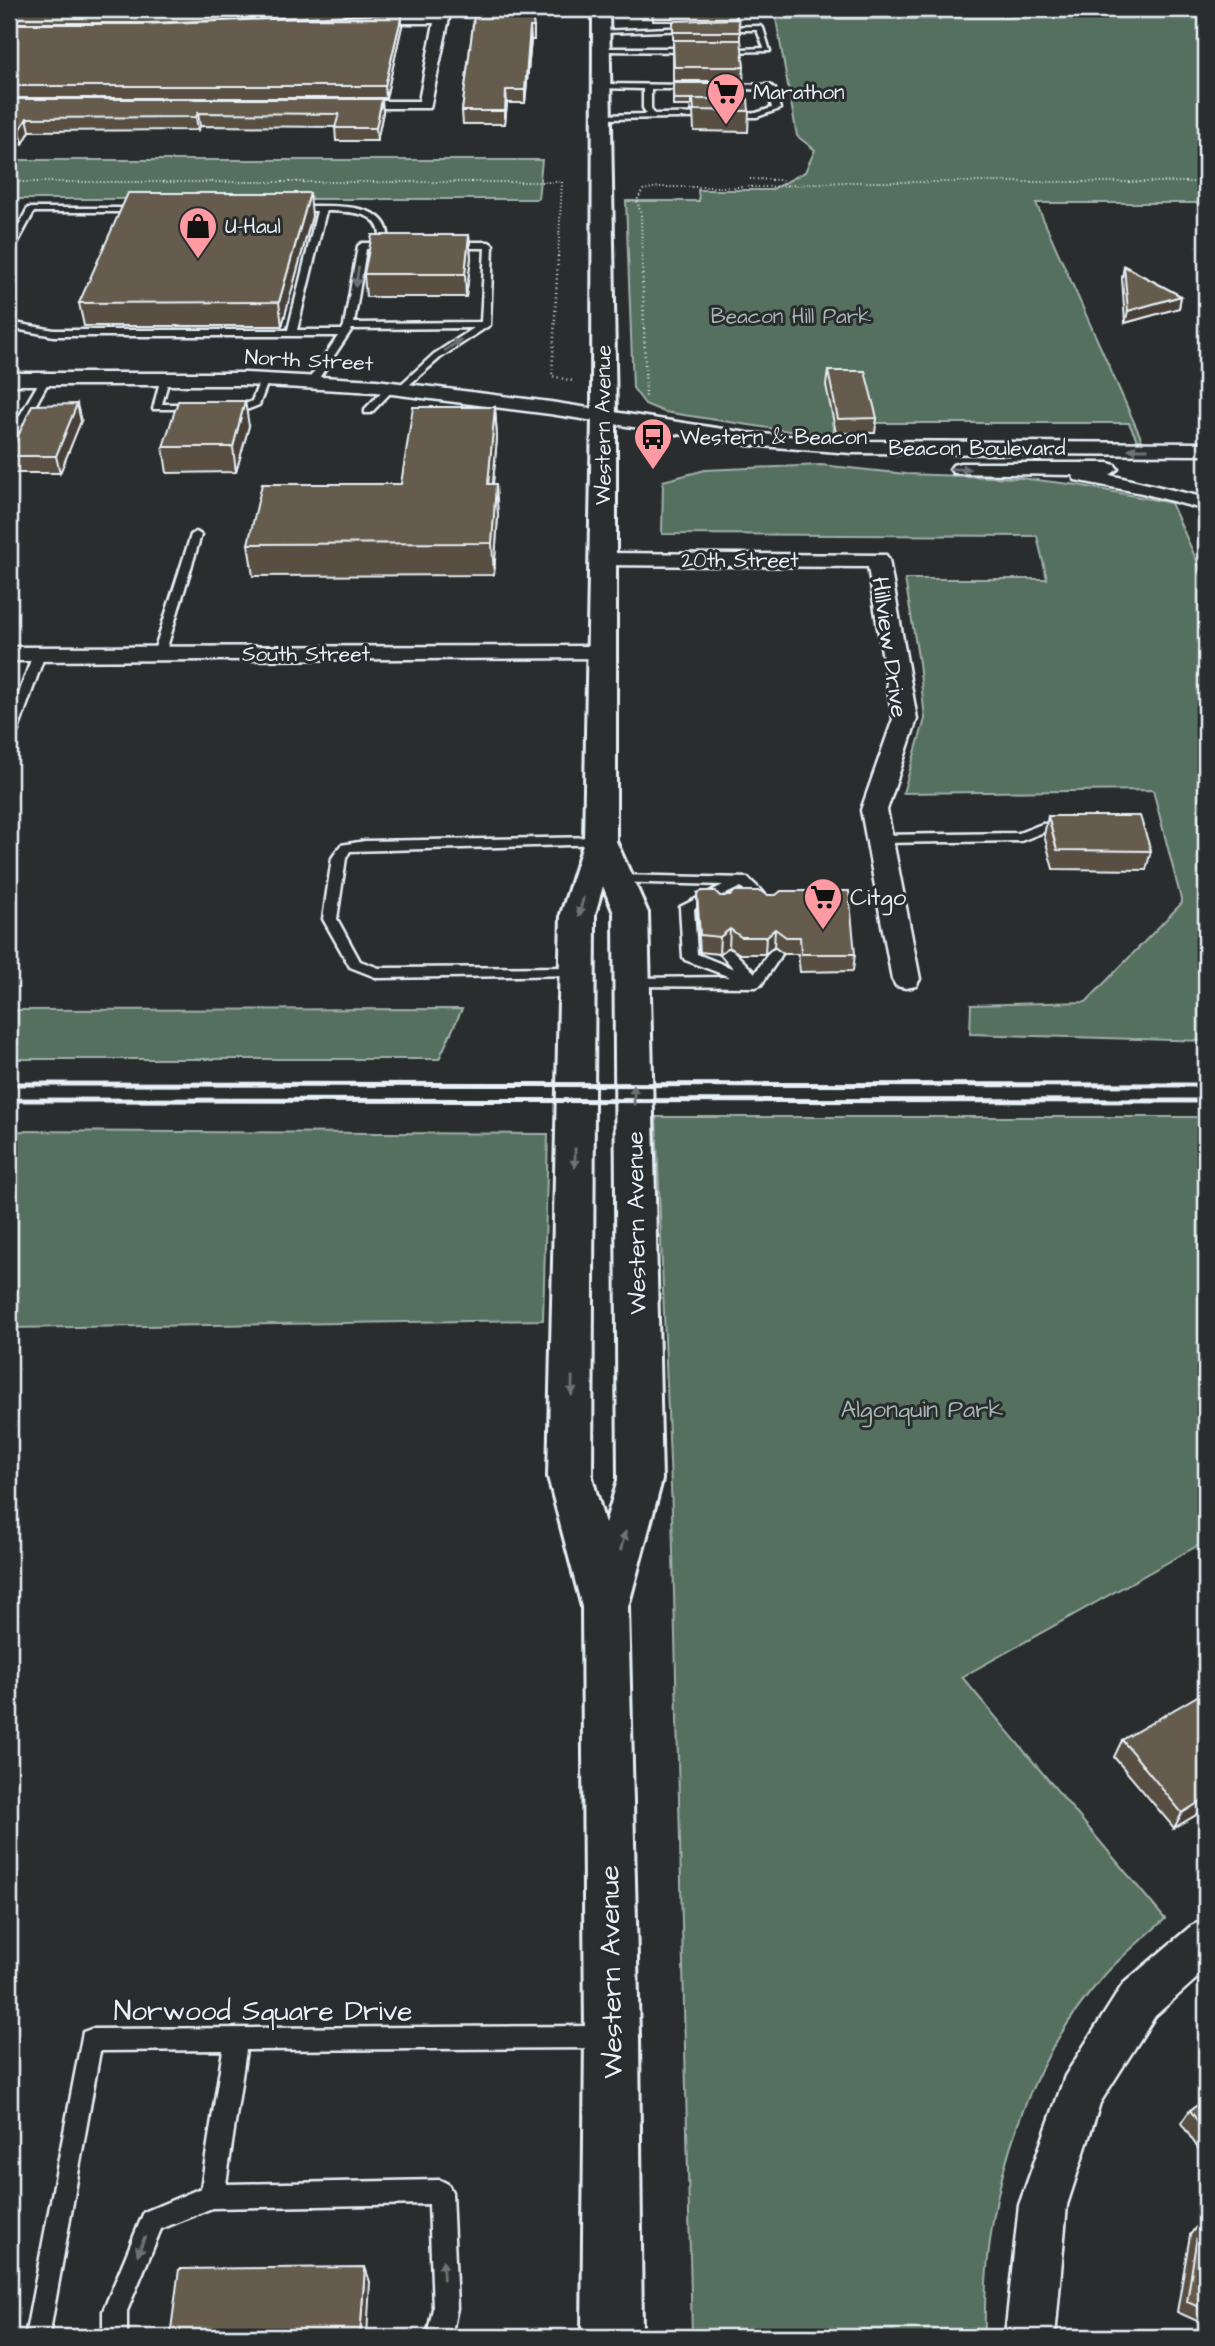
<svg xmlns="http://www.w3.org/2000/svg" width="1215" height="2346" viewBox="0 0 1215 2346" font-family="'Architects Daughter',sans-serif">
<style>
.green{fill:#56705e;stroke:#9fb0ab;stroke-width:2}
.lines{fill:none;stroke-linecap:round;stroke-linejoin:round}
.service-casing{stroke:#e8f1f8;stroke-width:5}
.minor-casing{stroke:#e8f1f8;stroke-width:5}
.secondary-casing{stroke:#e8f1f8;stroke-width:6}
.path-far1{stroke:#e8f1f8;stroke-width:2;stroke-dasharray:1 2.5;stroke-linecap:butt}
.path{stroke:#e8f1f8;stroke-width:2.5;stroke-dasharray:1 3.5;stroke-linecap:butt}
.service{fill:#2a2d2e;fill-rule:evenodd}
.minor{fill:#2a2d2e;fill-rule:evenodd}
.secondary{fill:#2a2d2e;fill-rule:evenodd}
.rail{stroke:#e8f1f8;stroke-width:5}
.wall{fill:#584f43;stroke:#e8f1f8;stroke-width:2}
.shaded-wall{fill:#474037;stroke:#e8f1f8;stroke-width:2}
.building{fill:#665c4e;stroke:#e8f1f8;stroke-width:2}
.oneway{fill:#6c7275}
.labels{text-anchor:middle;stroke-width:6;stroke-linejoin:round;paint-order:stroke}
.far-poi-label{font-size:21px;fill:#e8f1f8;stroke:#2a2d2e;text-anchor:start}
.far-park-label{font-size:21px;fill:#a6b7b3;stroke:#2a2d2e}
.far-street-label{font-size:21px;fill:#e8f1f8;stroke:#2a2d2e}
.street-label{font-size:24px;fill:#e8f1f8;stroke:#2a2d2e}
.poi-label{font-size:24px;fill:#e8f1f8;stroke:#2a2d2e;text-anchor:start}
.park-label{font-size:24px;fill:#a6b7b3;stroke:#2a2d2e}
.near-street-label{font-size:28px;fill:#e8f1f8;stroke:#2a2d2e}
</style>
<rect width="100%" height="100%" fill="#2a2d2e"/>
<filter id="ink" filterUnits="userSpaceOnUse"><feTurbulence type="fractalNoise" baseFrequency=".0143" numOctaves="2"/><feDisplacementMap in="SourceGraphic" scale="14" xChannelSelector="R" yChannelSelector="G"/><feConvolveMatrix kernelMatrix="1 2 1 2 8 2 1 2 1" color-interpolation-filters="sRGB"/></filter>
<g filter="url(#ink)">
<g class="green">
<polygon points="937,9 1206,9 1206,203 1036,203 1142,440 1137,440 1129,423 832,423 835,438 664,412 645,404 633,388 626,201 699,201 698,190 771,190 805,172 815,150 797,136 776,19 940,19"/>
<polygon points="9,160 542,160 538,199 9,199"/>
<polygon points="821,465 906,474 1020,478 1078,485 1171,503 1206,581 1206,1041 970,1034 971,1005 1086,1002 1182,903 1153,790 903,793 925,719 919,663 905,579 1047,579 1037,536 662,534 663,481 705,470"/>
<polygon points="462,1009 439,1059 9,1059 9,1010"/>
<path d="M656,1117h550v424l-244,136 203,242c-21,19 -44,37 -62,58 -86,98 -121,233 -118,360h-293l-20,-826z"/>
<polygon points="9,1131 548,1134 543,1320 9,1328"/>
</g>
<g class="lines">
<defs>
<g id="service">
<polygon points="760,26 763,28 770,51 722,52 719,50 764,48 757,30 719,30 717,27"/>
<polygon points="693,27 695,30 601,33 598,31"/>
<polygon points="601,48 693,48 696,50 693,52 599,51"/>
<polygon points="601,84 695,85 699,87 695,89 651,89 651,108 654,114 756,113 772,108 768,90 722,88 725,84 770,85 775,89 780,109 757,117 602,119 599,115 647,114 643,108 643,89 598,88"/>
<path d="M313,206c28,0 80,-2 75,37l4,1v4l-26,1 -12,74 127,-1 4,-74h-35l-4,-3 4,-3h39l4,3 -3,80 -50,33 -39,34 -3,-1v-4l36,-33 40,-26 -122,1 -37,55 -3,1 -5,-3 31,-46h-284l-45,-8v-6l45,8h234l29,-119h-27l-4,-2 4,-2zM326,211c24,1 58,-1 54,32h-18l-4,3 -14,80 -2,4h-45z"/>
<polygon points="28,208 142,208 146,210 142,212 34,212 13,251 9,254 9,244"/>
<polygon points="42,377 50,379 21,431 13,431 12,429"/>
<polygon points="161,377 169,379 162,404 197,404 200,405 200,409 153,409"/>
<polygon points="261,377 269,379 259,405 244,411 223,410 223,406 243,405 252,401"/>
<polygon points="388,385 396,387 371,413 365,413 365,409"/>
<polygon points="196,532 201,535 165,654 163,656 155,656 153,654 191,535"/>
<polygon points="39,650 45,654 15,739 9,743 9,722 33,654"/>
<polygon points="1068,823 1075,827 1073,830 1044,832 1021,841 879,843 872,839 879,835 1019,833 1042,824"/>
<polygon points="600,837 605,838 605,844 350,851 346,858 337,919 360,961 379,968 578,967 585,972 583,975 378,978 350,967 323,919 332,858 341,845 365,841"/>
<polygon points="616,875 748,878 773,902 775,905 773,908 763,908 741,887 694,909 697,954 734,969 721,954 728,949 733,951 755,973 770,951 775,949 782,954 761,985 756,987 627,986 625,983 627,980 632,978 730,977 685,960 683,957 680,907 723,885 611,882 609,879"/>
<polygon points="606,2026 614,2029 617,2037 614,2045 606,2048 246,2050 226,2184 440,2180 448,2184 452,2192 457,2308 451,2337 427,2337 433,2308 429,2204 212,2208 161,2229 127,2311 127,2337 103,2337 103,2311 144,2212 201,2188 223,2050 100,2051 49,2337 25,2337 83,2032 91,2029"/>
</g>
<g id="minor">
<polygon points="438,9 451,9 430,108 334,108 332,105 334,102 339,101 419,101 434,23 359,23 352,19 359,15 436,15"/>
<polygon points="9,373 245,373 376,380 550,402 748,433 851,441 1206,443 1206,455 851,453 748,445 550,414 376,392 245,385 9,385"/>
<polygon points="960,463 1108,463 1115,465 1118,469 1110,475 1206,498 1206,510 1142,493 1075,480 1072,475 953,473 950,469 953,465"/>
<polygon points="603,553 886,555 889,560 917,719 887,810 920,979 916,986 906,988 896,986 892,979 861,810 893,719 868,567 595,565 592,560 595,555"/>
<polygon points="602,646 610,648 614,653 610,658 9,661 9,647"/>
<polygon points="1206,1919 1206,1970 1155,2016 1100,2103 1067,2205 1055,2337 1005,2337 1019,2205 1065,2076 1123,1984 1191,1926"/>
</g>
<path id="secondary" d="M593,9h16l7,408v424l32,72 14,567 -34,127 11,430 3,300h-60l3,-300 -3,-430 -34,-130 13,-563 23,-73 8,-424zM603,886l11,27 4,567 -13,44 -13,-47 3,-563z"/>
</defs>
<use href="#service" class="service-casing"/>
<use href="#minor" class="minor-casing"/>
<use href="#secondary" class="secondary-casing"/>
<g class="path-far1">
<polyline points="750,179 781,180 788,186"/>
<polyline points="9,182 562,182 558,258"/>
<polyline points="642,258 641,215 637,200 643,190 659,187 766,187 844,182 1206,182"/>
</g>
<g class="path">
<polyline points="558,256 552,376 573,381"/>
<polyline points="642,256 646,397"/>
</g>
<use href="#service" class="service"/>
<use href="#minor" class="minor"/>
<use href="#secondary" class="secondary"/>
<g class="rail">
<polyline points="9,1084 1206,1085"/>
<polyline points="9,1100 1206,1101"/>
</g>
</g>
<g class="wall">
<polygon points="9,9 406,9 405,13 146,23 9,23"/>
<polygon points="475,9 534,27 534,40 531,40 525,103 507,103 505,124 463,124 462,111"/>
<polygon points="652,9 736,9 736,19 740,32 740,40 744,67 743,81 673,81 673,21 653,21"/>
<polygon points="402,14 402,26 386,98 9,98 9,24 144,24"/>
<polygon points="673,83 746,99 749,111 748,132 694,131 693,111 691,111 690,106 673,106"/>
<polygon points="9,99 383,112 377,141 336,141 335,127 200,126 198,130 30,131 23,144 9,144"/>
<polygon points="312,216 282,326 84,326 79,303"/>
<polygon points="469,235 471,258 466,297 366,297 364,274"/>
<polygon points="1124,266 1181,296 1179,308 1125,323 1122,278"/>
<polygon points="828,371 877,418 875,433 836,433 826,385"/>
<polygon points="495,407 497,438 493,484 498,515 494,575 253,576 248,544 401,484"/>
<polygon points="81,421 60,473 13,473 9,456"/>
<polygon points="249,426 236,472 167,473 163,447"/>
<polygon points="1048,816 1151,851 1146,870 1053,869 1044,835"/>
<polygon points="697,893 720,896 855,954 853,971 800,972 798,954 784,954 774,947 765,954 740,954 729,947 719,954 700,952 697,911"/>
<polygon points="1122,1740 1206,1809 1174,1828 1114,1757"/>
<polygon points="1206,2100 1206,2160 1181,2123 1190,2110"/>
<polygon points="1199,2223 1206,2226 1206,2325 1177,2312 1190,2235"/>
</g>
<g class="shaded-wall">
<polygon points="402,14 402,26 386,98 385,86"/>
<polygon points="530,27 531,40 525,103 525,90"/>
<polygon points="506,90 507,103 505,124 505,111"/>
<polygon points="382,99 383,112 377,141 376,128"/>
<polygon points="198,113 200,126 198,130 196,117"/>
<polygon points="27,118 30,131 23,144 20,130"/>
<polygon points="310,193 312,216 282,326 279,302"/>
<polygon points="469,235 471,258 466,297 465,274"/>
<polygon points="1181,296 1179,308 1125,323 1128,311"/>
<polygon points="245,401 249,426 236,472 233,447"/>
<polygon points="77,404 81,421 60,473 56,456"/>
<polygon points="495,407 497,438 490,515 488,484"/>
<polygon points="496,484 498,515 494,575 492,543"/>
<polygon points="730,929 729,947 719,954 720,937"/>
<polygon points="775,929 774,947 765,954 766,937"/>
<polygon points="1206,1798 1206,1809 1174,1828 1182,1813"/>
<polygon points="365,2267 370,2282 367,2337 360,2337"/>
</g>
<g class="building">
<polygon points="9,9 206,9 144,11 9,11"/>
<polygon points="475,9 531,9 534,27 530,27 525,90 506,90 505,111 462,111"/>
<polygon points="673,9 712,9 673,10"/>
<polygon points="402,14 385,86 9,86 9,24 144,24"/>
<polygon points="738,19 740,32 673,32 673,21"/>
<polygon points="673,40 741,40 744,67 674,67"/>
<polygon points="673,83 745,83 746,99 693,99 693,104 691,104 691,99 674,99"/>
<polygon points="9,99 382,99 376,128 335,128 339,114 198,113 196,117 27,118 20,130 9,130"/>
<polygon points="693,99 748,99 749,111 694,110"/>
<polygon points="128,193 310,193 279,302 79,303"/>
<polygon points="372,235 469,235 465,274 364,274"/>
<polygon points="1124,266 1181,296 1128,311"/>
<polygon points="828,371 865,371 877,418 838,419"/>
<polygon points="178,401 245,401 233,447 163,447"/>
<polygon points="77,404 56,456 9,456 32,405"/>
<polygon points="413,407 495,407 488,484 496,484 492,543 248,544 262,484 401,484"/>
<polygon points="1048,816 1140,816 1151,851 1057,850"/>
<polygon points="702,891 715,891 720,896 730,896 735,891 761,891 766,895 776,895 781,891 849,891 855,954 801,954 800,937 786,937 775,929 766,937 741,937 730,929 720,937 700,935 697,893"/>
<polygon points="1206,1691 1206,1798 1182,1813 1122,1740"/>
<polygon points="1206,2100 1206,2133 1190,2110"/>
<polygon points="1199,2223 1206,2226 1206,2310 1187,2302"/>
<polygon points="365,2267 360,2337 170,2337 179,2269"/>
</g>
<defs><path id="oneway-solid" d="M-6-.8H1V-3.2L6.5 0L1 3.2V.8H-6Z" transform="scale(1.75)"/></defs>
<g class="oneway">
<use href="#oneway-solid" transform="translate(357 277) rotate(99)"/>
<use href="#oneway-solid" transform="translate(453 345) rotate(-34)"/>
<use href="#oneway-solid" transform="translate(1138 449) rotate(-180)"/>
<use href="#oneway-solid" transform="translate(960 469) rotate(1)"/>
<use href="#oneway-solid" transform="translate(581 907) rotate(104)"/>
<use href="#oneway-solid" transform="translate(634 1095) rotate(-91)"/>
<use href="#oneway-solid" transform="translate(575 1158) rotate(91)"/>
<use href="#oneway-solid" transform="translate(572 1386) rotate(91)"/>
<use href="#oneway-solid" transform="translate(623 1541) rotate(-75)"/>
<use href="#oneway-solid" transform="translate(141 2246) rotate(112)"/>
<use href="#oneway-solid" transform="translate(443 2270) rotate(-92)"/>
</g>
</g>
<defs>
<symbol id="supermarket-pin" viewBox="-11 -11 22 30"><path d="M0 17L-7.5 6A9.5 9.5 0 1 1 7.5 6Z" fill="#ff9aa2" stroke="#2a2d2e"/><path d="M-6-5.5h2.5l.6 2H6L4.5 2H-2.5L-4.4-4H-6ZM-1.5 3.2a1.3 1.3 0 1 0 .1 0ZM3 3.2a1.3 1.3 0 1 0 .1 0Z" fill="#111"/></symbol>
<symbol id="shop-pin" viewBox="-11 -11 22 30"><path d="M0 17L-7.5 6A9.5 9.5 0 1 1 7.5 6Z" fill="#ff9aa2" stroke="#2a2d2e"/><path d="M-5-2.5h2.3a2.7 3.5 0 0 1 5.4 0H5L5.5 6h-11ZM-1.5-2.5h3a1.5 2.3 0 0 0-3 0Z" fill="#111"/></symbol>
<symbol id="bus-pin" viewBox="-11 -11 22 30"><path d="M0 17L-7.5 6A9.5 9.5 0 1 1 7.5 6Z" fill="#ff9aa2" stroke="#2a2d2e"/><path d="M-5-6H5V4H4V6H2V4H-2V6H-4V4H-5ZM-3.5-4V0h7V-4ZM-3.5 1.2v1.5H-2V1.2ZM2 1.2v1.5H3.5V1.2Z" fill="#111"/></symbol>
</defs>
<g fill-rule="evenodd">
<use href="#supermarket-pin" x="704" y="70" width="44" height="60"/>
<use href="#shop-pin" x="176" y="204" width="44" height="60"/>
<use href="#bus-pin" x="631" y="415" width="44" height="60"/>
<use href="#supermarket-pin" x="801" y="875" width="44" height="60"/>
</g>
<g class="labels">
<g class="far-poi-label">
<text x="753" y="99">Marathon</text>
<text x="225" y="233">U-Haul</text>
<text x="680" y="444">Western &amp; Beacon</text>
</g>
<g class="far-park-label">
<text x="791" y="323">Beacon Hill Park</text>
</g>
<g class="far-street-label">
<text transform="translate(309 360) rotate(3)" y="7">North Street</text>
<text transform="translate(603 425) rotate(-90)" y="7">Western Avenue</text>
<text x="977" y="455">Beacon Boulevard</text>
<text x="740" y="567">20th Street</text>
<text x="306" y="661">South Street</text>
</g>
<g class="street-label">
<text transform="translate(890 647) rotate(82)" y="8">Hillview Drive</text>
<text transform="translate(636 1223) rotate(-91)" y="8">Western Avenue</text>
</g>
<g class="poi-label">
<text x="850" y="905">Citgo</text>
</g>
<g class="park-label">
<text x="922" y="1417">Algonquin Park</text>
</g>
<g class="near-street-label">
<text transform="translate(610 1972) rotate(-91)" y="10">Western Avenue</text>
<text x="263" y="2020">Norwood Square Drive</text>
</g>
</g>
<rect width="1215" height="2346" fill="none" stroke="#2a2d2e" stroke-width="35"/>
<rect x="18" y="18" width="1180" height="2311" fill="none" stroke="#e8f1f8" stroke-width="2.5" filter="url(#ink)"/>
</svg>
